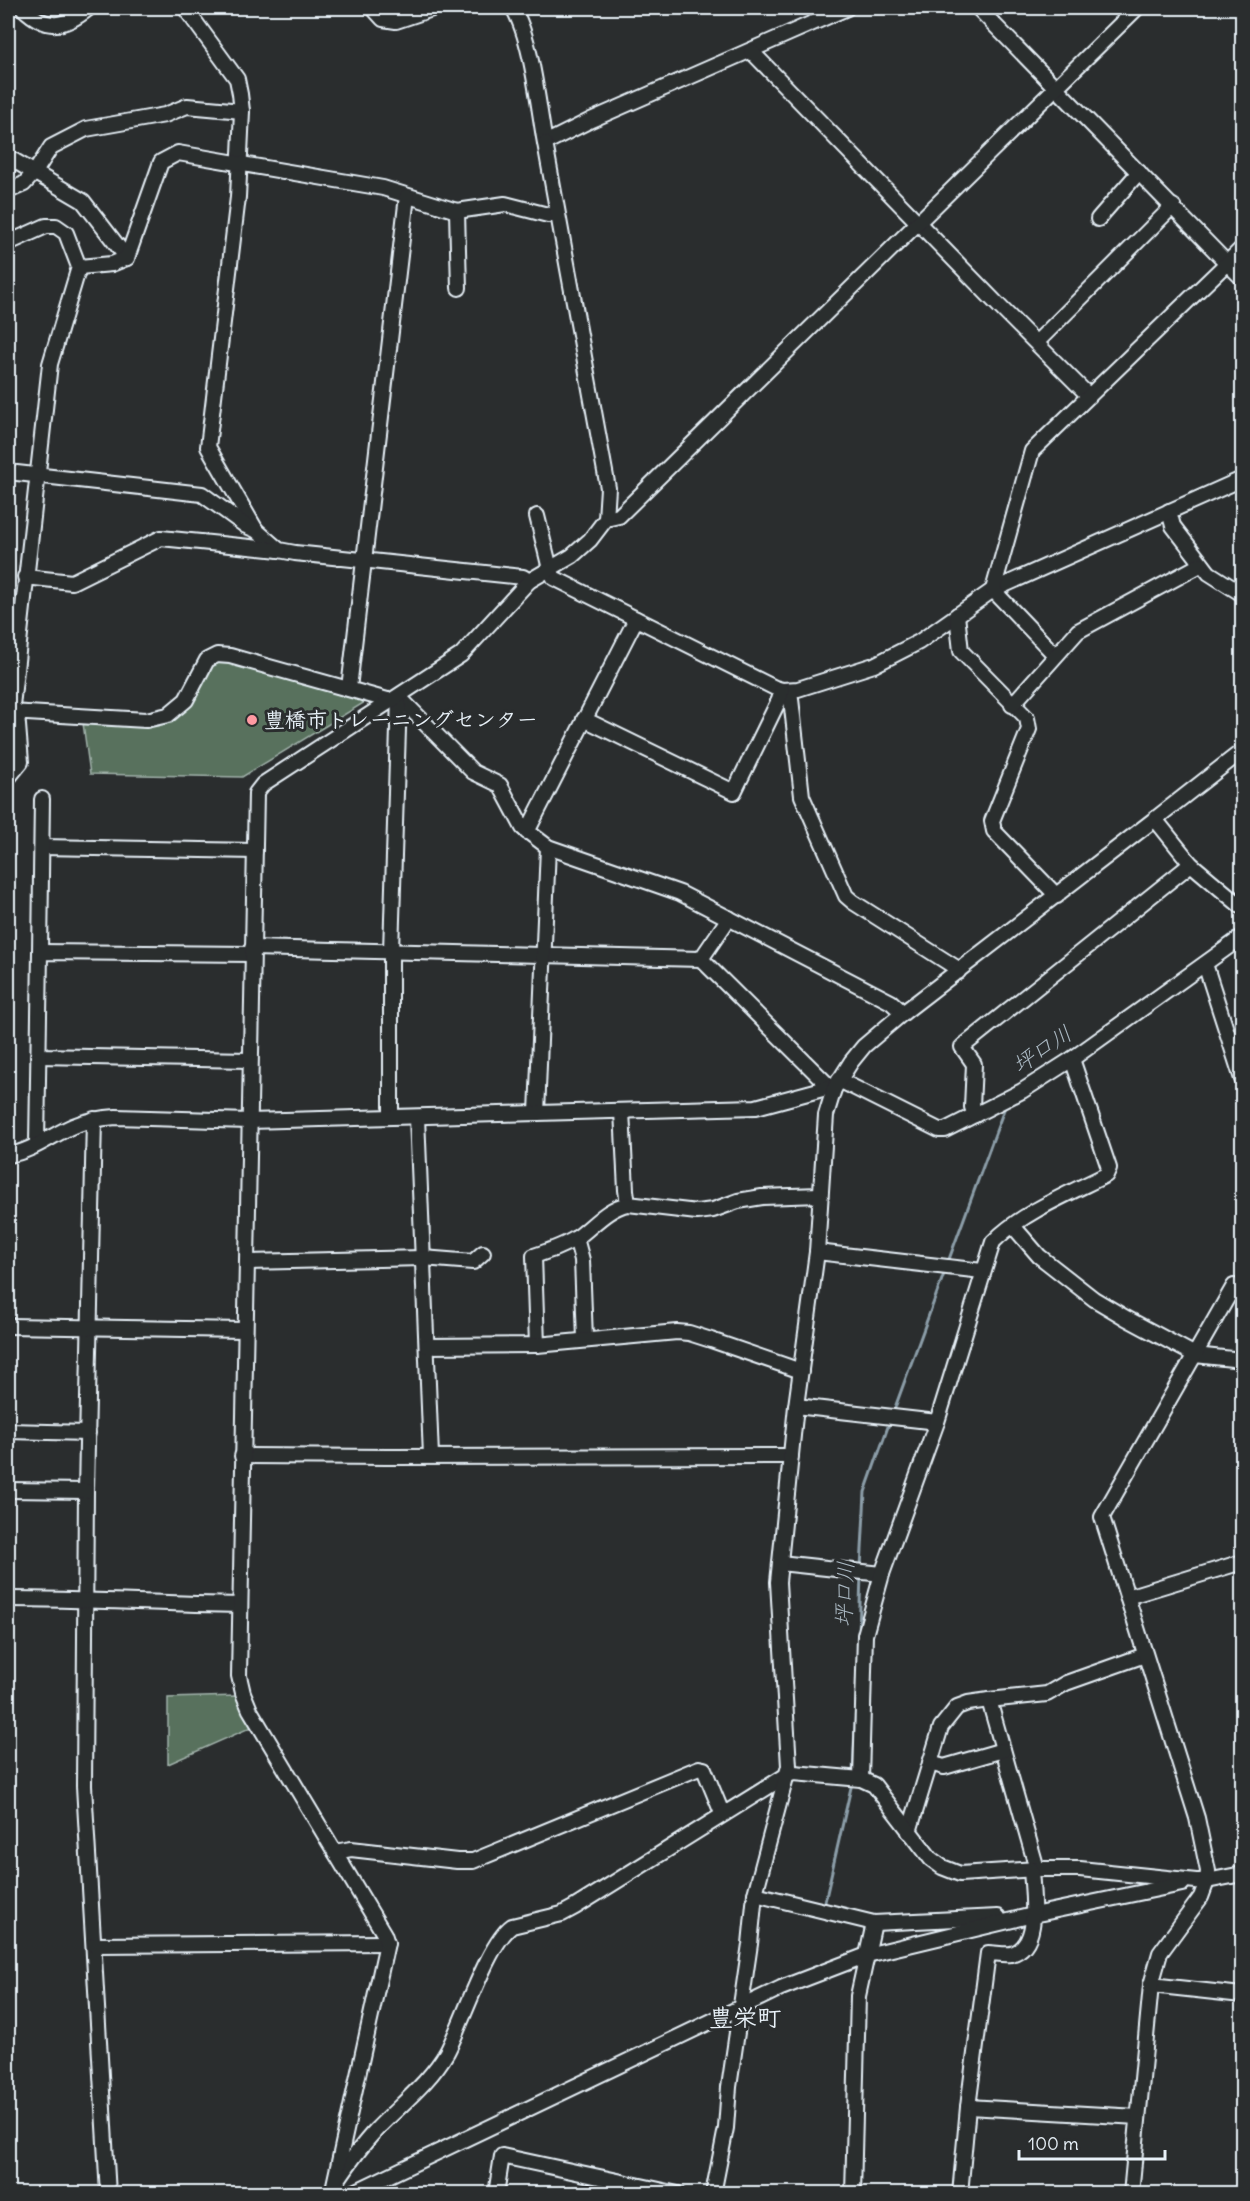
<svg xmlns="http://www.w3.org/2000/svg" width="1250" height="2201" viewBox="0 0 1250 2201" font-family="Delius,'Klee One',sans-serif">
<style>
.green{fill:#59715d;stroke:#a0b1aa;stroke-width:1.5}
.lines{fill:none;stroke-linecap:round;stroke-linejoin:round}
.stream{stroke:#8c9ea9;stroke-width:3}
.minor-casing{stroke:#e8f1f8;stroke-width:18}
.minor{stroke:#2a2d2e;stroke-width:14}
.poi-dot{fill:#ff9aa2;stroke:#2a2d2e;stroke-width:2}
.labels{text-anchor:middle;stroke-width:6;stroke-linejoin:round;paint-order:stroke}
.poi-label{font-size:21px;font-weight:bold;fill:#e8f1f8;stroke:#2a2d2e;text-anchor:start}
.water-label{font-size:22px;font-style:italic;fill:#abb9c3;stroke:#2a2d2e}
.quarter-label{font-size:24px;font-weight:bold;fill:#e8f1f8;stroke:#2a2d2e}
</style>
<rect width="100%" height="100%" fill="#2a2d2e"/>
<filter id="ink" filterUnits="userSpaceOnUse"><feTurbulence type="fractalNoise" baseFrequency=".0167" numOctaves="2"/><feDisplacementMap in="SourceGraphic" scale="12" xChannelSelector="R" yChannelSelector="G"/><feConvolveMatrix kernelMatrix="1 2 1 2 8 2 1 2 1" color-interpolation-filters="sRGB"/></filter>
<g filter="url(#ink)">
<g class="green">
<path d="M220,660l145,42 -123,75 -152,-3 -7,-51c40,0 92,12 114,-29 7,-13 10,-27 23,-34z"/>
<polygon points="237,1696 252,1727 168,1764 168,1698"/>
</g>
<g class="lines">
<g class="stream">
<polyline points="1184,971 1242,927"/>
<polyline points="1011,1090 1091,1038"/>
<polyline points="948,1262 1006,1104"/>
<polyline points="893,1413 945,1271"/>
<polyline points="861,1568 865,1492 890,1421"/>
<polyline points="859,1634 861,1574"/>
<polyline points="853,1773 857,1676"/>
<polyline points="824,1906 852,1783"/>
</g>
<defs>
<g id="minor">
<path d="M23,8c24,23 41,20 66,0"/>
<polyline points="185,8 237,79 240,94 242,111 238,197 208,447 256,530"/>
<polyline points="373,8 383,19 396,21 435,8"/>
<path d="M513,8c19,32 25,97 32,135l46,-23 256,-112"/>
<polyline points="978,8 1227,263 1242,248"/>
<polyline points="751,51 1005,312 1089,396"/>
<polyline points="8,157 83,201 127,258"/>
<polyline points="8,191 24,184 35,172 51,147 86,129 165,115 187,106 242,111"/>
<polyline points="457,211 459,288"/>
<polyline points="1098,219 1139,172"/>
<polyline points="8,243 46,226 56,226 66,233 79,267 50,364 12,706 17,713 21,762 8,778"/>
<polyline points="79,267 112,264 127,258 161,162 178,153 383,188 457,211 505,204 548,215 557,214"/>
<polyline points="1037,342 1173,206"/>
<polyline points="8,472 202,494 246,526 256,530 279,550 295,553 523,577 529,581"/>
<polyline points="1169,511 1173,526 1209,573 1242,594"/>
<polyline points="537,516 550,569 554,578 775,688 782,690 798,689 874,665 919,642 993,590 1242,479"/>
<polyline points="606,519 619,516 1137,8"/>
<polyline points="25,577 72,582 161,538 279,550"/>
<polyline points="957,615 961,651 1027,718 1029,729 992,821 994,831 1057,896"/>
<polyline points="1055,655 993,590 1032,451 1227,263 1242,278"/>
<polyline points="349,688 407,196"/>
<polyline points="790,690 802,796 846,896 853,902 955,967 958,972"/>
<polyline points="399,697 473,772 500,785 523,828 548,847 680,893 891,1002 903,1013 1155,819 1191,864 1242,907"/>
<polyline points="1012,705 1078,631 1202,564"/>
<polyline points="10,712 146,720 168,715 186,700 207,660 217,655 230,656 391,701"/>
<polyline points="584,719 734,792 779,700 782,690"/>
<polyline points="1155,819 1242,751"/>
<polyline points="527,832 636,619"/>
<polyline points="42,847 255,851"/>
<polyline points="252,948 701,959 830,1087 834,1089"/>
<polyline points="40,952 42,799"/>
<polyline points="701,959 729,918"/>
<polyline points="1205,964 1242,1079"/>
<polyline points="38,1056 250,1060"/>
<polyline points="839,1080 939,1130 945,1130 1022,1091 1072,1059 1242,937"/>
<polyline points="622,1111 626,1190 628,1204 697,1212 713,1210 738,1201 762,1197 820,1195"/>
<polyline points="537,1113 548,847"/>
<polyline points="975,1115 972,1107 974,1064 962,1047 1191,864"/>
<polyline points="391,1117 391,951 399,697"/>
<polyline points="417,1117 431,1456"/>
<polyline points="94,1119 86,1491 84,1786 108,2194"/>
<polyline points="37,1144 40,952 252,954"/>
<path d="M8,1155c23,-3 44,-20 65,-29 14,-6 28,-8 43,-9l133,4 507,-14 74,-20"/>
<polyline points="1013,1226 1039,1256 1094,1299 1126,1318 1195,1355 1242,1360"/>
<polyline points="576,1238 582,1260 585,1339"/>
<polyline points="817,1252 982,1271"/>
<polyline points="247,1262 423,1258 473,1262 483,1253"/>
<polyline points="8,1326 244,1330"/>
<path d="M537,1345l-3,-89c15,-5 30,-10 44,-19 16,-12 30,-29 50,-33"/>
<polyline points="427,1346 537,1345 677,1332 689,1333 711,1340 801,1371"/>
<polyline points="796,1406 937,1422"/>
<polyline points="8,1431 88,1433"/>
<polyline points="242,1456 388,1457 791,1456"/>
<polyline points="8,1490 86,1491"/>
<polyline points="780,1563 882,1574"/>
<polyline points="1127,1597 1242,1562"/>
<path d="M8,1599c77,0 154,5 231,6"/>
<polyline points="989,1700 1037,1869"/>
<polyline points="930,1763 944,1767 1003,1750"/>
<path d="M861,1779l4,-144 17,-61 55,-152 56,-180c28,-29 77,-49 113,-67l3,-7 -37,-109"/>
<polyline points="909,1832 941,1727 957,1707 968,1703 989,1700 1047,1694 1066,1683 1145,1655"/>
<polyline points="335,1852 351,1849 457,1861 473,1861 699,1768 704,1769 722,1813"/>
<polyline points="755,1894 874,1923 998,1917"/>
<polyline points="94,1945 387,1943"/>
<polyline points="1151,1985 1242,1995"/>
<polyline points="968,2107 1138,2117"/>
<path d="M337,2181c12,-18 24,-35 39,-51 24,-25 54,-48 71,-78 16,-30 41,-109 65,-126l50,-12 13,-7 212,-132 7,-2 67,6 13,6 57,74 11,8 18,7 77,-5h43l116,12h11l35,-7"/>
<polyline points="332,2194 387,1943 384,1934 250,1710 243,1693 239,1676 256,793 263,784 461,655 529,581 572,556 590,540 606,519 608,488 545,143"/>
<polyline points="350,2194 781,1988 867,1955 1033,1915 1182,1884"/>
<polyline points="496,2194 502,2156 678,2194"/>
<polyline points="713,2194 726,2128 729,2087 750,1944 755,1894 789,1766 778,1582 796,1406 817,1252 826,1115 834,1089 851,1062 864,1046 903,1013"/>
<polyline points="853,2194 858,1996 874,1923"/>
<path d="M960,2194l8,-87 20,-154c7,0 16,2 23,1 31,-8 21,-60 20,-85"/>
<polyline points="1131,2194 1151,1985 1160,1953 1201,1897 1207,1881 1208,1871 1197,1818 1102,1517 1234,1286"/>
</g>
</defs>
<use href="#minor" class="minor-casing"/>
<use href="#minor" class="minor"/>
</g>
</g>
<circle class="poi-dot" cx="252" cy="720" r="6"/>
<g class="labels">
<g class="poi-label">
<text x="264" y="727">豊橋市トレーニングセンター</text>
</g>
<g class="water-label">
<text transform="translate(1042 1049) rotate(-34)" y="8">坪口川</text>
<text transform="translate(844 1594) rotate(-88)" y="8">坪口川</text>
</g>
<g class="quarter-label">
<text x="745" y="2026">豊栄町</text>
</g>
</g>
<rect width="1250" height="2201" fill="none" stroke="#2a2d2e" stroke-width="30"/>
<rect x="15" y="15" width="1220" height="2171" fill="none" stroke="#e8f1f8" stroke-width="2" filter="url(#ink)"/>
<path d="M1019 2150v9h146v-9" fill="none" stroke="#e8f1f8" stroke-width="3"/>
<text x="1028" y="2150" font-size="18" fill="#e8f1f8" stroke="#2a2d2e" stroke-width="4.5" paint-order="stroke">100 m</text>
</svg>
